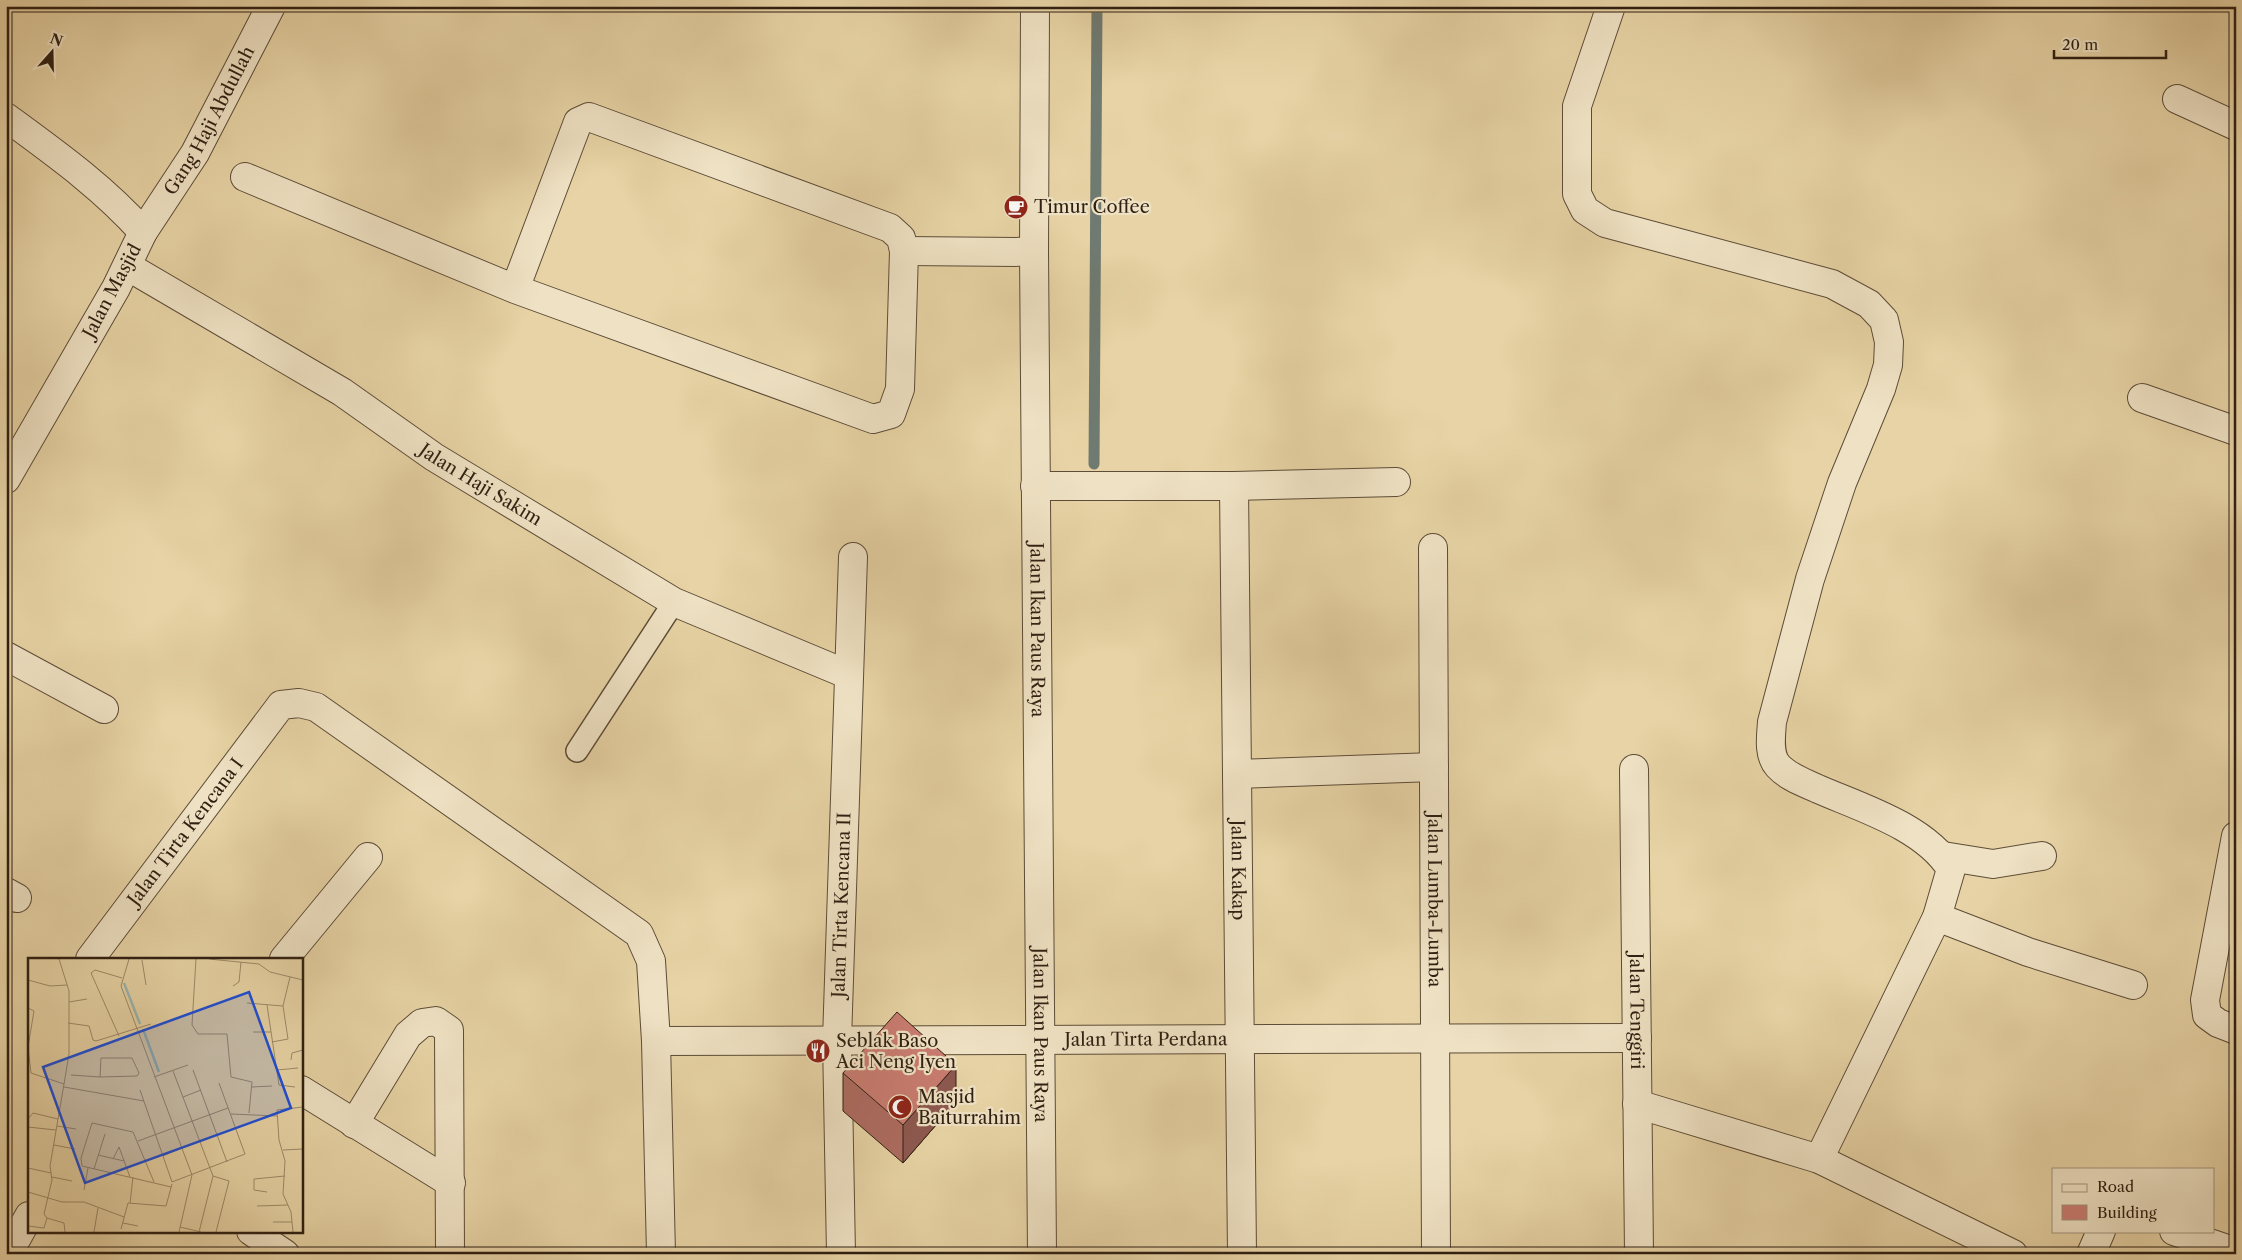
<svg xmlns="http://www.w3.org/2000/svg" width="2242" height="1260" viewBox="0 0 2242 1260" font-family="'Libre Caslon Text',serif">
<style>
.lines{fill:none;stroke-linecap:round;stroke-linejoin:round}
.stream{stroke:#6f7a71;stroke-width:11}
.lane-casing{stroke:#5d4c37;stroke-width:24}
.street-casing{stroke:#5d4c37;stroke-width:30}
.lane{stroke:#efe2c4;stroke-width:21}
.street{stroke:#efe2c4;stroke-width:28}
.wall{fill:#ad6b61;stroke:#2f1f12}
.shaded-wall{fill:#8d574f;stroke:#2f1f12}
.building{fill:#c97c71;stroke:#2f1f12}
.labels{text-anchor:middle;stroke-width:4.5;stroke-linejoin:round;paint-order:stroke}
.street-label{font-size:18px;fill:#2f1f12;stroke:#efe2c4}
.poi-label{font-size:18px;fill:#2f1f12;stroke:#efe2c4;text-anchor:start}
.inset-river{fill:none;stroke:#9ab6b0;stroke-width:2.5}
.inset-road{fill:none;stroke:#9d8b6a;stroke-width:1}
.view{fill:#1d4ed8;fill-opacity:0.15;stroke:#1d4ed8;stroke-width:2.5}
.inset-edge{fill:none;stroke:#2f1f12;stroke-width:2.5}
</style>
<rect width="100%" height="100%" fill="#e7d3a5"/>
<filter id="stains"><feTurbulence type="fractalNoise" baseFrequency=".004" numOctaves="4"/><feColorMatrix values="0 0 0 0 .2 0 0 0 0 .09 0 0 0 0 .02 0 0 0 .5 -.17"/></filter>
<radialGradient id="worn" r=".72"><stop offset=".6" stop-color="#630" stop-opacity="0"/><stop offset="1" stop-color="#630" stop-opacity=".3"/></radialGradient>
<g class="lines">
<polyline class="stream" points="1094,464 1097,6"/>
<defs>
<polyline id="lane" points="577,751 674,602"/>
<g id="street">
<path id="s1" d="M1035,6l-1,246 8,1002"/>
<path d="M1611,6l-34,100v88l8,16 20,13 227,61 37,20 15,16 5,22 -1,23 -7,24 -39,94 -32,96 -38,143c-1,14 -4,33 6,44 10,11 27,17 40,23 44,19 107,38 133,80l-14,48 -118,242"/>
<polyline points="2177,99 2236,126"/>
<path d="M6,117c49,36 97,70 137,115l-27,56 -110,191"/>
<polyline points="245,177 515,289 873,419 891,414 900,389 904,251 901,238 890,228 589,117 578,122 515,289"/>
<path id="s2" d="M143,232l52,-79 76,-147"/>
<polyline points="904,251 1034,252"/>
<path id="s3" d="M127,266l215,126 92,65 240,145 175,73"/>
<polyline points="2142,398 2236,431"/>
<polyline points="1035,486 1234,486 1396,482"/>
<path id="s4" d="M1234,486l8,768"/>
<path id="s5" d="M1433,548l3,706"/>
<polyline points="6,656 104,709"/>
<path id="s6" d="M1634,769l5,485"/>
<polyline points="1237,774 1434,767"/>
<polyline points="2236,836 2205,1000 2207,1015 2218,1023 2236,1030"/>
<polyline points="1943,856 1993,864 2042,856"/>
<polyline points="6,892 17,898"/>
<polyline points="1937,917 2028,952 2133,985"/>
<path id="s7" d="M90,959l191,-254 18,-2 17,4 323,227 12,27 5,80 5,213"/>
<polyline points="284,959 368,857"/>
<path id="s8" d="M656,1041l981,-3"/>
<polyline points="301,1090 451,1183"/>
<polyline points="1637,1104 1819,1159 2013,1254"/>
<polyline points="354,1124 408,1035 422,1023 436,1021 449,1030 450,1254"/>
<polyline points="251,1231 285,1254"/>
<polyline points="2174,1231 2236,1252"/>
<polyline points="8,1254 29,1216"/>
<path id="s9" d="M841,1254l-4,-214 16,-483"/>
<polyline points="2091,1254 2101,1231"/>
</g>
</defs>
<use href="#lane" class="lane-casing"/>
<use href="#street" class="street-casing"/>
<use href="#lane" class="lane"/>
<use href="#street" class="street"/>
</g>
<polygon class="wall" points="843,1073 956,1102 903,1163 843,1111"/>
<polygon class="shaded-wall" points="956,1065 956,1102 903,1163 903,1125"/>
<polygon class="building" points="897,1012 956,1065 903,1125 843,1073"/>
<defs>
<symbol id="cafe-disc" viewBox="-11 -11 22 22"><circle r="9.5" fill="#8f2418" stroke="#efe2c4"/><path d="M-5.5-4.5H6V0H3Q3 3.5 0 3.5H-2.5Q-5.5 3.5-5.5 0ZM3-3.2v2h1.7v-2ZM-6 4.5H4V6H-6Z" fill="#fff"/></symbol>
<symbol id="restaurant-disc" viewBox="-11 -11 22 22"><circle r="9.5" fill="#8f2418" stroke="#efe2c4"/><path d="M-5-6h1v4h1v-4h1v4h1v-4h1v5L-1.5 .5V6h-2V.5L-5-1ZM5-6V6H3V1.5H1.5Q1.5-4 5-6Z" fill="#fff"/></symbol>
<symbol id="mosque-disc" viewBox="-11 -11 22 22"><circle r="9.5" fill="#8f2418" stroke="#efe2c4"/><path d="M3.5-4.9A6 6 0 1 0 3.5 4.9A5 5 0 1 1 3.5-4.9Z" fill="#fff"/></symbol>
</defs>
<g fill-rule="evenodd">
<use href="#cafe-disc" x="1002" y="193" width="28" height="28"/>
<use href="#restaurant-disc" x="804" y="1037" width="28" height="28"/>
<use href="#mosque-disc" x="886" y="1093" width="28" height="28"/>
</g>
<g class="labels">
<g class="street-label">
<text dy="6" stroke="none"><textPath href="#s2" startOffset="130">Gang Haji Abdullah</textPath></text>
<text transform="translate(112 291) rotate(-62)" y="6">Jalan Masjid</text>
<text dy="6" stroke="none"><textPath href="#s3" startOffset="416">Jalan Haji Sakim</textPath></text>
<text dy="6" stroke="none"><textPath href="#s1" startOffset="624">Jalan Ikan Paus Raya</textPath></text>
<text dy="6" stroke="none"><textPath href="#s7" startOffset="159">Jalan Tirta Kencana I</textPath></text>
<text dy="6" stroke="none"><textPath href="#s4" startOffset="384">Jalan Kakap</textPath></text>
<text dy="6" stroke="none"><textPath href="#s5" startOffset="352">Jalan Lumba-Lumba</textPath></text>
<text dy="6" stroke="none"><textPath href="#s9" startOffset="349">Jalan Tirta Kencana II</textPath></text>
<text dy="6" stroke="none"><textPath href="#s6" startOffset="242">Jalan Tenggiri</textPath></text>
<text dy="6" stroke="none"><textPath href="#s1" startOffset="1029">Jalan Ikan Paus Raya</textPath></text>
<text dy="6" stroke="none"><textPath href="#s8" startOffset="490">Jalan Tirta Perdana</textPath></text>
</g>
<g class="poi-label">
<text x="1034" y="213">Timur Coffee</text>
<text x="836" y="1047">Seblak Baso<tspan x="836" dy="21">Aci Neng Iyen</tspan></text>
<text x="918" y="1103">Masjid<tspan x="918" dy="21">Baiturrahim</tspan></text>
</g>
</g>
<g transform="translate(28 958)">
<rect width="275" height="275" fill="#e7d3a5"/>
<path class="inset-river" d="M96,25l16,41M115,71l16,43"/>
<path class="inset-road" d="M31,1l10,32v63l-5,30M101,1l-8,27 71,189 -13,57M168,1l-4,66 6,9h29l4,43 21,5 -3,31M181,1l50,5 11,8 33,8M114,2l4,25M0,22l22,6 17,-1M205,28l6,-4 2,-20M41,44l18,-3M219,45l36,3M239,47l12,80 16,2M0,50l6,3 -6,36 3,26 33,11 -14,82 2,14 -8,34 3,4 17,5 1,9M40,65l21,3 4,14 3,1 55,-17M225,74h18M91,78l-28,-63 4,-3 27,8M244,84l16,-3 -5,-33 7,-29M263,102l1,-7 11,-3M165,112l34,92M249,112l21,-2M145,113l40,105 -14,56M43,117l29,2 37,-1 2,-3 -7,-15h-31l-1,19M126,119l34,-12M36,129l80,14M224,129l20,-1M112,132l32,92M155,139l18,-7M203,156l46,2M0,161l5,-6 25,6M29,168l19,3M0,169l28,3M110,183l90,-33M26,187l21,4M255,192l20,-1M70,197l26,6M135,198l18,-8M85,201l6,-12 11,30M0,210l23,5M66,211l11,-35M185,218l16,5 -13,51M24,219l20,4M126,224l-21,-50 -41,-9 -11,35 1,8 89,21M144,224l73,-28 -26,-71M56,232l4,-22M0,234l34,10h22l40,15M239,234l-13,-2v-11l31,-3M102,245l3,-26M229,248l31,-1M245,264h19M95,265l15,3M0,268l16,2 3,-10M152,269l21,5M93,271l7,-26 38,3 6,-22M66,274l4,-24M265,274l-2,-20 -8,-18 2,-33 -6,-21 -2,-30 26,-3"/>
<path class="view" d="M221,34l42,116 -206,75 -42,-116z"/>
<rect width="275" height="275" class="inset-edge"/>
</g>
<rect width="2242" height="1260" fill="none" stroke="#e7d3a5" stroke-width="25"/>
<rect x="8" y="8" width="2227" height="1245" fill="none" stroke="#2f1f12" stroke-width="2.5"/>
<rect x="12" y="12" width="2217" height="1235" fill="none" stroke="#2f1f12"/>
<rect x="2052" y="1168" width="162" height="65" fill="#efe2c4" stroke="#a2947d"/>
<rect x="2062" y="1184" width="25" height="8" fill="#efe2c4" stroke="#a2947d"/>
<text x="2097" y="1192" font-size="15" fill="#2f1f12">Road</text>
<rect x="2062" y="1205" width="25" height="15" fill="#c97c71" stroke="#a2947d"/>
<text x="2097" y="1218" font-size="15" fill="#2f1f12">Building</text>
<g transform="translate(52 52) rotate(20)" stroke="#efe2c4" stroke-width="4" paint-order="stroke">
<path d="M0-4L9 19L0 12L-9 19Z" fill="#2f1f12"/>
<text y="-8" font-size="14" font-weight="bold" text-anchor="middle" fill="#2f1f12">N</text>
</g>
<path d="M2054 50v8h112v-8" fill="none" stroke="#2f1f12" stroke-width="2.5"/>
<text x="2062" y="50" font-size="15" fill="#2f1f12" stroke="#efe2c4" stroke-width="4" paint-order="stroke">20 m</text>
<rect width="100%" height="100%" filter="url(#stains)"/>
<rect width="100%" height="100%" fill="url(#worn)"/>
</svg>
